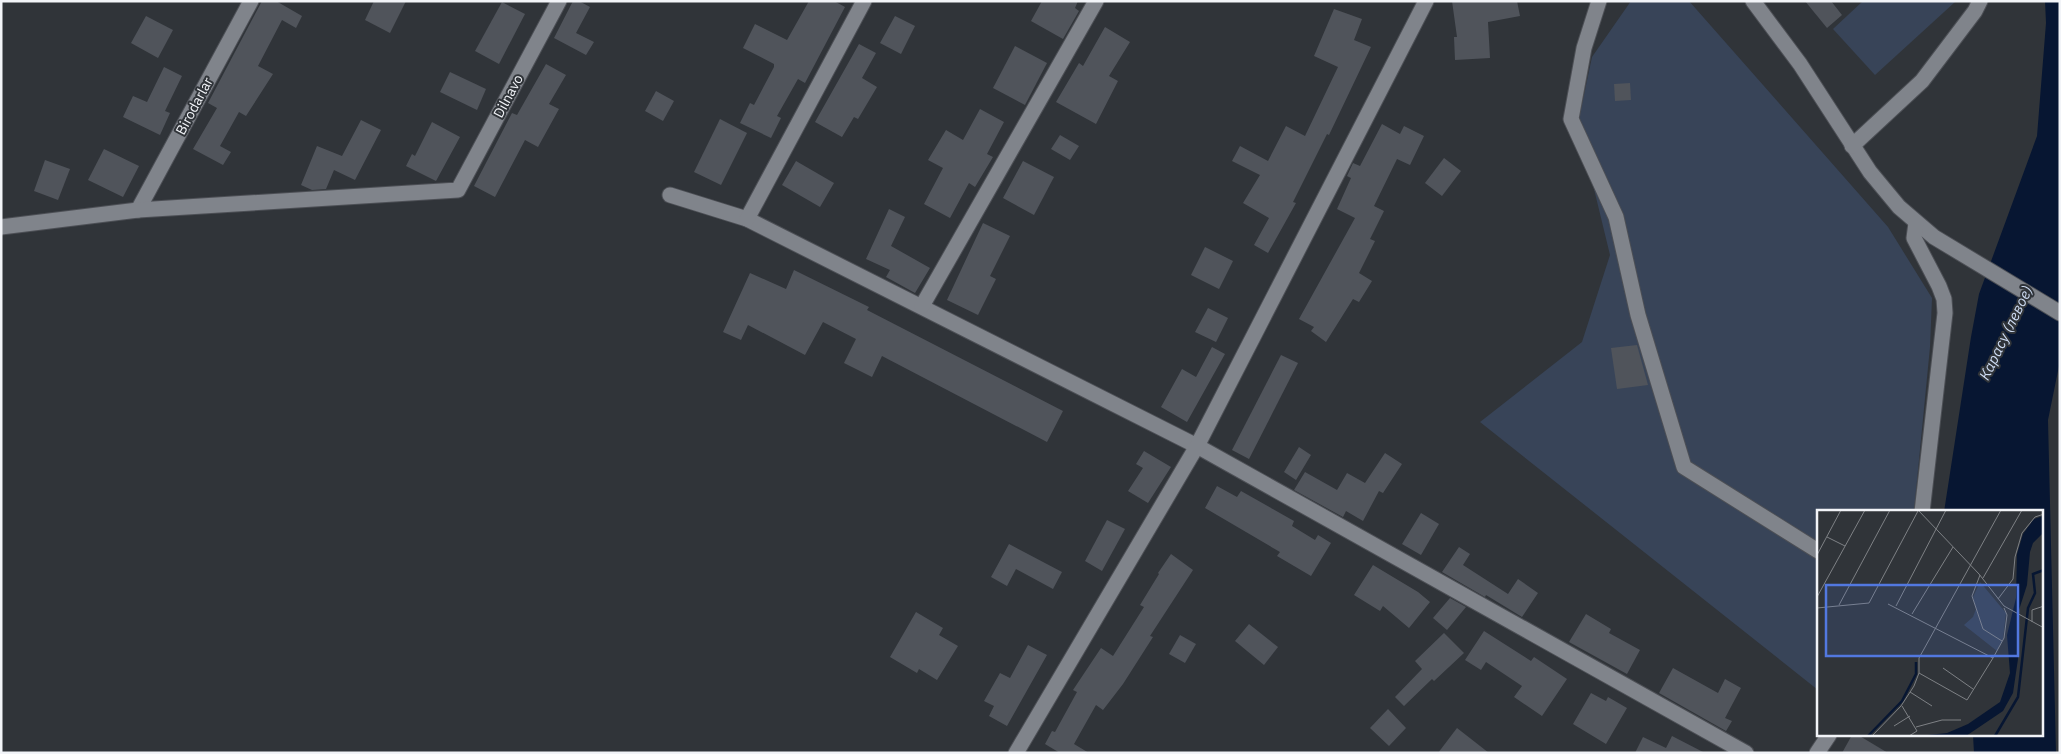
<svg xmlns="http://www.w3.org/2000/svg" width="2061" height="754" viewBox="0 0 2061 754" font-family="'IBM Plex Sans',sans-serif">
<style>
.green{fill:#384458}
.water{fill:#071632}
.building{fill:#50545b}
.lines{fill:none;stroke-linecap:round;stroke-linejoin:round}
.minor-casing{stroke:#4c4f55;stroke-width:17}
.minor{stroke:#80848b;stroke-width:15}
.labels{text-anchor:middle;stroke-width:4;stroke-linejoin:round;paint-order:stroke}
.street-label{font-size:14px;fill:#f2f4f8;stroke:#303439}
.water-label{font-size:15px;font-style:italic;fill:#cedcf3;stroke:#303439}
.inset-river{fill:none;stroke:#071632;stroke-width:2.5}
.inset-road{fill:none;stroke:#7e8185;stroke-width:1}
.view{fill:#5278e0;fill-opacity:0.15;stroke:#5278e0;stroke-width:2.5}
.inset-edge{fill:none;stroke:#f2f4f8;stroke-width:2.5}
</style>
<rect width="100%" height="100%" fill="#303439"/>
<g class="green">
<polygon points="1631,1 1689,1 1888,227 1932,298 1930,347 1914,511 1818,512 1818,690 1480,422 1582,342 1610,255 1578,123 1592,57"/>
<polygon points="1863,1 1954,1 1955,2 1875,75 1833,29"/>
</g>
<polygon class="water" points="2045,1 2060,1 2060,361 2048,420 2056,753 1974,753 1973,735 2042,735 2042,512 1944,512 1971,337 1979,294 2037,136 2046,23"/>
<g class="building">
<polygon points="262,1 276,1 302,16 296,28 282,20 258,66 273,74 246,116 239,112 220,146 231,152 223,165 193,149 217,108 208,103"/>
<polygon points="374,1 406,1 390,33 365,20"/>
<polygon points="573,1 579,1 590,7 576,33 594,42 586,55 554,38"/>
<polygon points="809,1 834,1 845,7 805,83 798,79 777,116 781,118 771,138 740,123 750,103 754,105 774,67 774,64 743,48 755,24 787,40"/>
<polygon points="1042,1 1078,1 1075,8 1079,11 1063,39 1031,21"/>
<polygon points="1452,1 1517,1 1520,16 1488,22 1490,58 1455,60 1454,37 1457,37"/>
<polygon points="1805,1 1831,1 1842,15 1827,28"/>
<polygon points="502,2 525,14 499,64 475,51"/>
<polygon points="1334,9 1362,19 1354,40 1371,47 1329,135 1327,134 1293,202 1296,203 1268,253 1254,245 1269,218 1243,203 1260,175 1232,161 1240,146 1268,161 1286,126 1305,136 1338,67 1314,56"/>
<polygon points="146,16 173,30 158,58 131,43"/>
<polygon points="895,16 915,26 901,54 880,43"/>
<polygon points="1105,27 1130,42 1109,76 1118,81 1096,124 1056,102 1079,63 1083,66"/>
<polygon points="859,44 876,53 862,78 877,87 858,119 854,117 842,137 815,122"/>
<polygon points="1015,46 1047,63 1025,105 993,88"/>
<polygon points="546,64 566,75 549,104 559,109 538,147 525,140 495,197 474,186 512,113 517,115"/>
<polygon points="164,67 182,76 165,111 170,113 160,135 123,117 133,96 147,102"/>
<polygon points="450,72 486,89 477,110 440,92"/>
<polygon points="1630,83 1631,100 1615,101 1614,84"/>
<polygon points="656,91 674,101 663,121 645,111"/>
<polygon points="980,109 1004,122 987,154 993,157 975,187 969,183 950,218 924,204 943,168 928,160 946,130 963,140"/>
<polygon points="720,119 747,133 721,185 694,172"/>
<polygon points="361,120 381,130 355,180 334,170 326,189 312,190 301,185 317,146 342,156"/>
<polygon points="432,122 460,137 436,181 406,166 412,154 415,156"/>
<polygon points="1382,124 1400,134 1404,126 1424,136 1410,165 1397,159 1374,206 1384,211 1370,239 1375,241 1359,273 1372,281 1359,302 1353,299 1326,342 1311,331 1314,327 1299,319 1355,218 1337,209 1351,178 1347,176 1353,163 1360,166"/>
<polygon points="1060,135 1079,146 1070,160 1051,149"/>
<polygon points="104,149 139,166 123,197 88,180"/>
<polygon points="1444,158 1461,171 1442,196 1425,183"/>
<polygon points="45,160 70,169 58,200 34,191"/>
<polygon points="796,161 834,183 820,207 782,185"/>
<polygon points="1023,161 1054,177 1034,215 1003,198"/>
<polygon points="889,209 905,217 891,246 930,268 915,293 886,277 890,270 866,259"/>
<polygon points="983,223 1010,236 990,276 996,279 978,315 947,300"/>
<polygon points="1205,247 1233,261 1219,289 1191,275"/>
<polygon points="794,270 869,307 867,310 1063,411 1047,442 882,356 872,377 844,363 856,339 823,322 805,355 748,325 741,340 723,332 750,273 786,289"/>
<polygon points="1208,308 1228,318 1216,342 1195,332"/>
<polygon points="1637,345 1648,385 1617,389 1611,348"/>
<polygon points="1212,347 1225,354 1187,422 1161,407 1182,369 1196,377"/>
<polygon points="1281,355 1298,363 1249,459 1232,450"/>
<polygon points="1299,447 1311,455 1296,480 1284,472"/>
<polygon points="1144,451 1171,467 1148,503 1128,491 1143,468 1136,464"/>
<polygon points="1385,453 1402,464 1383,493 1379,491 1363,521 1346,511 1343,517 1294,490 1305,472 1337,490 1347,473 1365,483"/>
<polygon points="1217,486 1237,497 1241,491 1294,521 1292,526 1315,540 1318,535 1331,543 1311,576 1277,556 1280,552 1205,508"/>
<polygon points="1421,513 1439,524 1421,555 1402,544"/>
<polygon points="1107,520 1125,529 1102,571 1085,561"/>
<polygon points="1009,544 1062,572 1053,589 1016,569 1007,586 991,577"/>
<polygon points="1459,547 1470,554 1463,565 1508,594 1518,579 1538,593 1522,617 1486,595 1485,597 1442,572"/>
<polygon points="1171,554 1193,570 1150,636 1153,637 1123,684 1103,710 1096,705 1074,744 1089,753 1060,753 1045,744 1052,731 1055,732 1077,692 1073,690 1101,648 1113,656 1144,607 1140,605 1159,574 1158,573"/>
<polygon points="1373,565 1418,592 1430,602 1409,628 1383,606 1380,611 1354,595"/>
<polygon points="1450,598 1466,607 1447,630 1433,618"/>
<polygon points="916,612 943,628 939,635 958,646 937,680 919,669 917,673 890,657"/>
<polygon points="1586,614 1611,629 1609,633 1640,650 1627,674 1569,642"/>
<polygon points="1249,624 1278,647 1264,665 1235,641"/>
<polygon points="1484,631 1531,661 1534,657 1567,679 1542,716 1514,697 1522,686 1486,662 1481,670 1465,660"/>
<polygon points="1444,633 1464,653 1434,681 1432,679 1404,706 1395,697 1422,669 1415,661"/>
<polygon points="1180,635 1196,644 1185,663 1169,654"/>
<polygon points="1028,645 1047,655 1007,726 989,716 994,706 984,701 1000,673 1010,678"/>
<polygon points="1673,668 1718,693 1725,679 1741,688 1725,718 1732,721 1726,731 1659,693"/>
<polygon points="1591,693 1606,701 1608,697 1627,708 1606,744 1573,724"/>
<polygon points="1388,709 1406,728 1389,746 1370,728"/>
<polygon points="1457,728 1489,753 1438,753"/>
<polygon points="1852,735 1858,735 1888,753 1842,753"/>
<polygon points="1672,736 1705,753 1635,753 1643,737 1666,748"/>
</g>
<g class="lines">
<defs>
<g id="minor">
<polyline points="1599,1 1584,48 1571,119 1616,217 1638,315 1684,467 1818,551"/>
<polyline points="1753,1 1800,64 1870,172 1899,207 1934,237 2060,313"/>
<polyline points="1852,146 1922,81 1975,11 1980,1"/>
<polyline points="670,195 747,219 1197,446 1746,753"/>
<polyline points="138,210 251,1"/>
<polyline points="747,219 864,1"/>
<polyline points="1916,223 1914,238 1939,286 1944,299 1945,313 1922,512"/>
<polyline points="1,227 138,210 458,190 559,1"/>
<polyline points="922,306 1096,1"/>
<polyline points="1016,753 1197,446 1426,1"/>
<polyline points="1817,753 1829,735"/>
</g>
</defs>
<use href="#minor" class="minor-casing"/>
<use href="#minor" class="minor"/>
</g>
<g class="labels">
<g class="street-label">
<text transform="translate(508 96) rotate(-62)" y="5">Dilnavo</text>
<text transform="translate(194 106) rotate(-62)" y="5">Birodarlar</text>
</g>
<g class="water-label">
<text transform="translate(2006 333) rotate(-64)" y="5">Карасу (левое)</text>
</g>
</g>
<g transform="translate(1817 510)">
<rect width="226" height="226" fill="#303439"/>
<path d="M163,72l26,31 -3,26 -6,12 -33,-26 9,-8 3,-8 -3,-12z" fill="#384458"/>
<path d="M226,6v17l-10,10 -3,9 -3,33 -9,28v46l-5,34 -10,18 -37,25h-48l29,-3 21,-9 32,-22 10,-29 -3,-38 9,-37 1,-44 6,-20 11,-15z" fill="#071632"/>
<path class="inset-river" d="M51,226l34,-35 14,-27v-12M178,226l23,-39 10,-89 7,-15 -2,-19 11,-4"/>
<path class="inset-road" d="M101,0l61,64 25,32 40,22M10,27l18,9M0,45l24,-45M163,65l-8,21 11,33 19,12M166,68l39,-68M0,87l48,-87M181,89l15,-20 2,-22 7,-24 13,-16 9,-3M71,94l105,54 -26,42 -48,-27M22,95l51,-95M79,96l50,-96M0,98l52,-5 49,-92M95,104l41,-67M215,112v-12l12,-4M176,148l11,-20 3,-23 -3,-7M126,158l30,21M93,182l22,14M85,196l15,25 -8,5M77,216l16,-10M99,217l26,-7h19M55,226l29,-30 13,-20 5,-13v-15l82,-148"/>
<path class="view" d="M9,75h192v71h-192z"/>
<rect width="226" height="226" class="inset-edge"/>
</g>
<rect width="2061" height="754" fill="none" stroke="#f2f4f8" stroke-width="5"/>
</svg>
